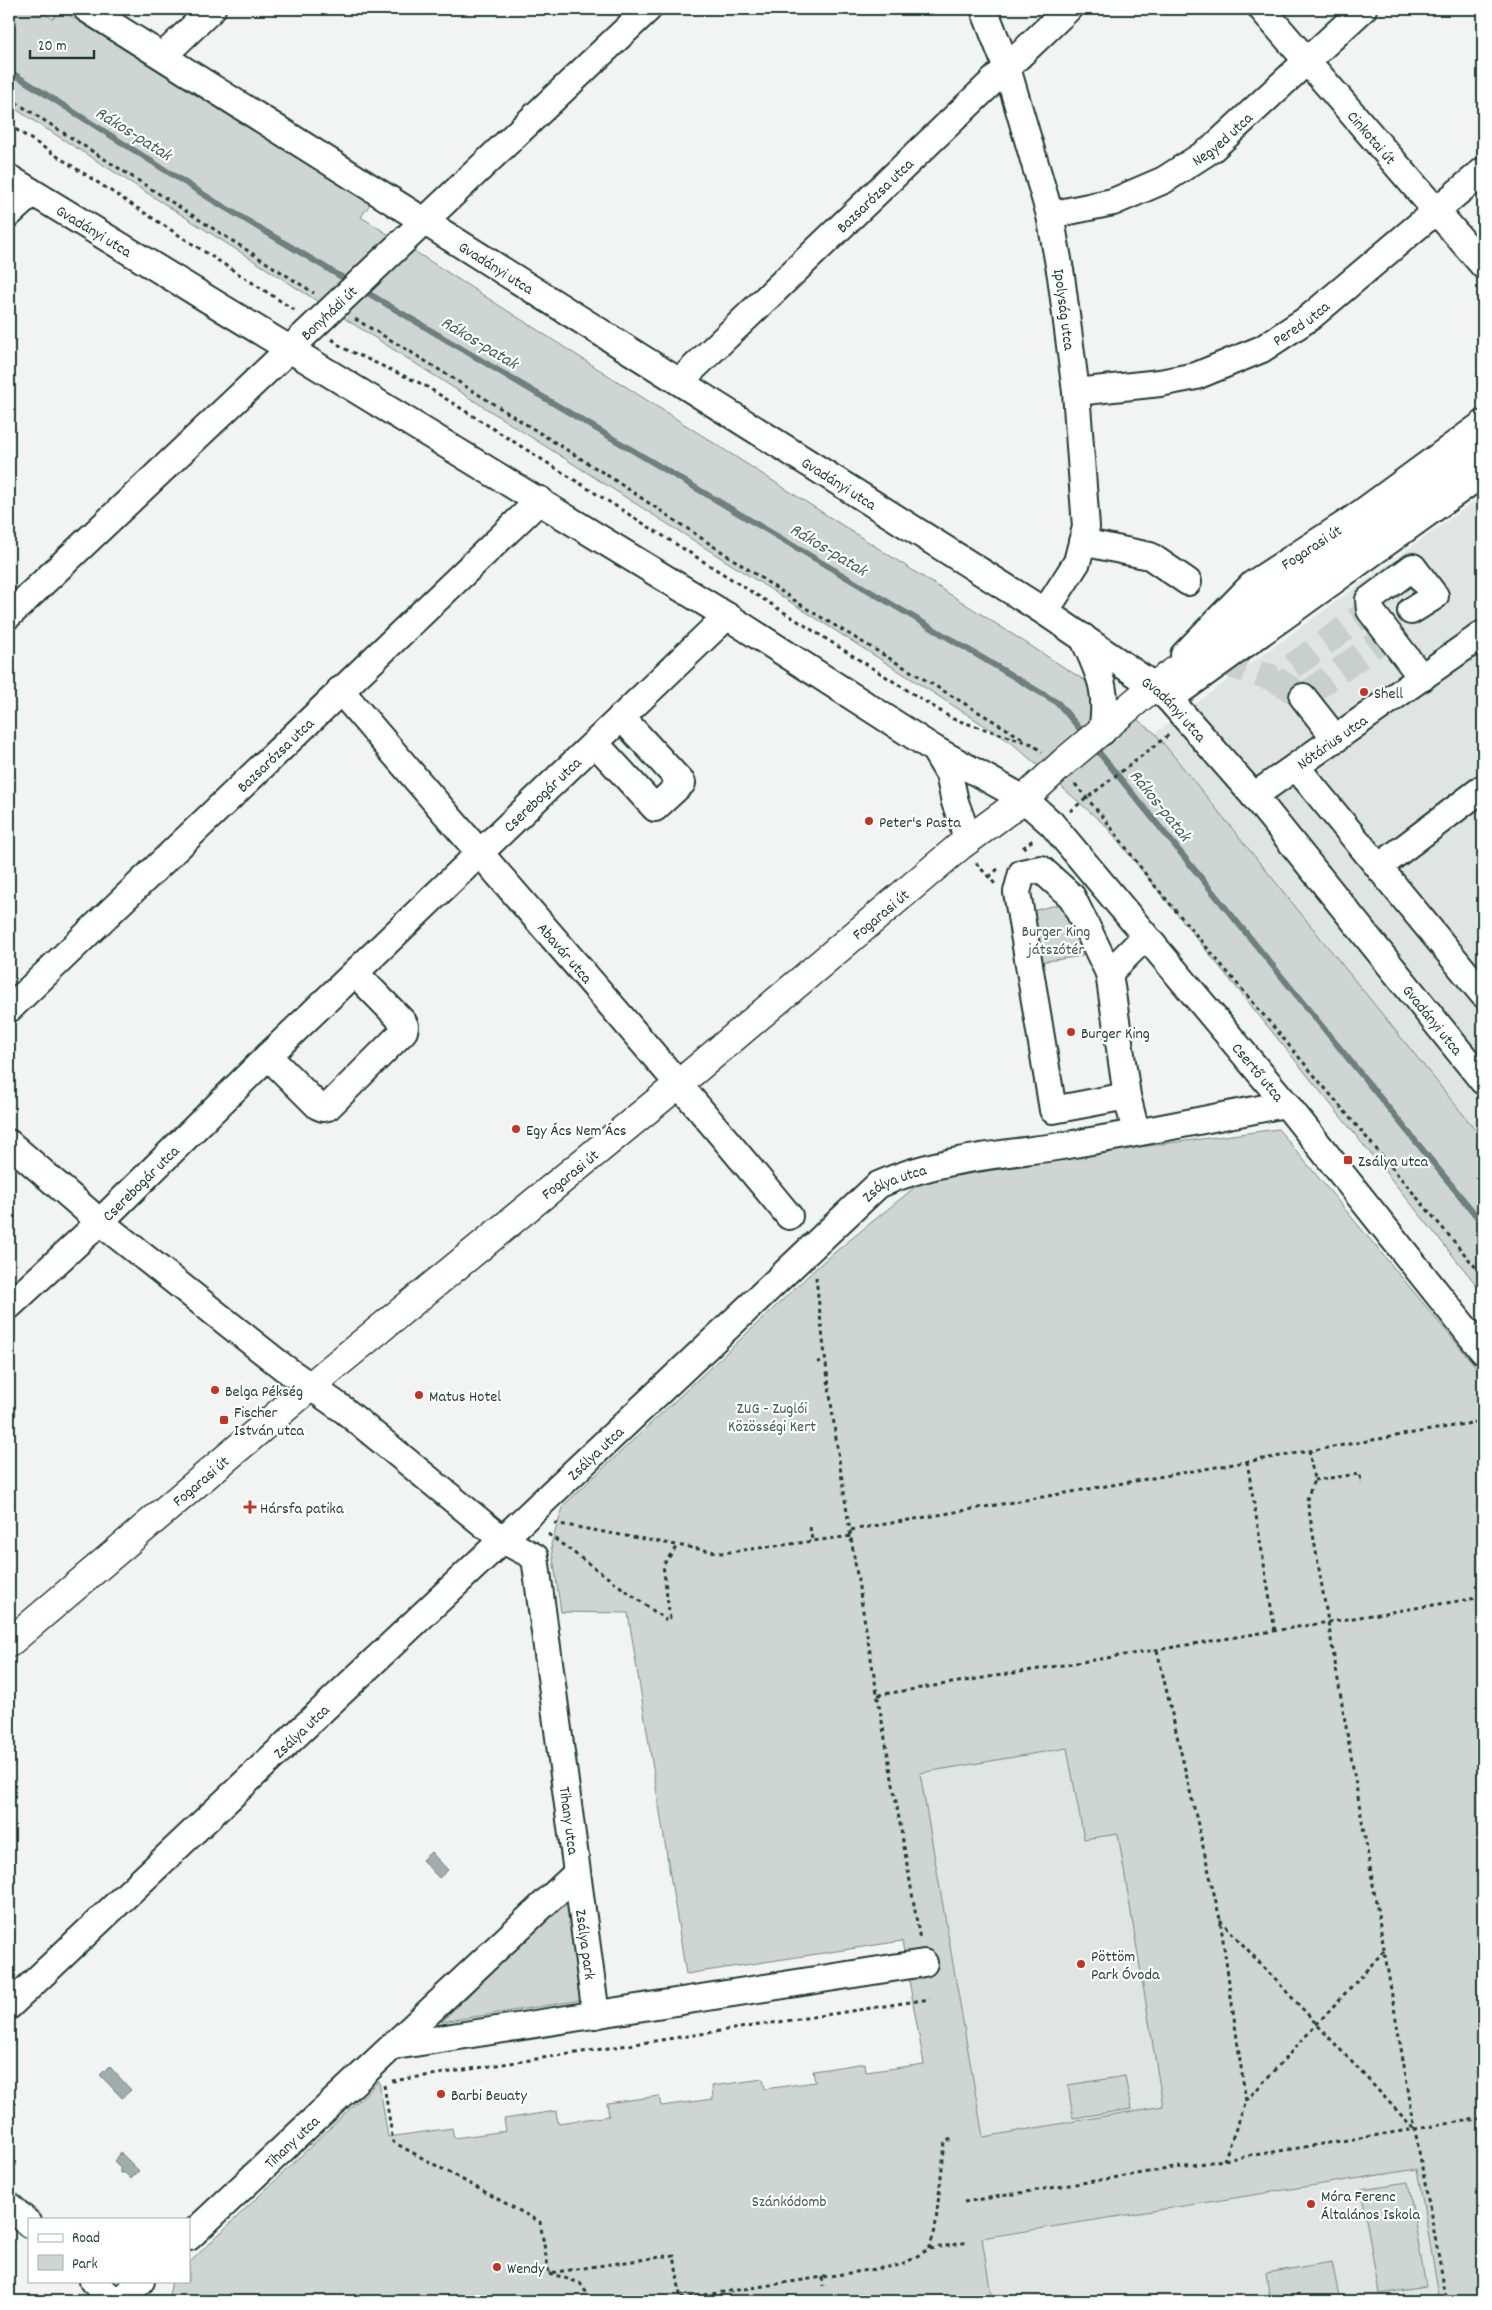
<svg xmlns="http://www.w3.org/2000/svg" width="1492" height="2310" viewBox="0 0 1492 2310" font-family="Dekko,sans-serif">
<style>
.built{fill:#e0e4e3}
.green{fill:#ced5d3;stroke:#768984;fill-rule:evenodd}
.water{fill:#a1adaa;stroke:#6d807b}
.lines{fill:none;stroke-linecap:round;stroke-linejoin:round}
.stream{stroke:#6d807b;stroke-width:6}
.minor-tunnel{stroke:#c8cfcd;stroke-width:26;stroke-dasharray:26 13;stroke-linecap:butt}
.minor-casing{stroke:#1f3d34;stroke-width:30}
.major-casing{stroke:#1f3d34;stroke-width:31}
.path{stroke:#1f3d34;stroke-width:3;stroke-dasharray:4 4;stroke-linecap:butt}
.minor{stroke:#fff;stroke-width:26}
.major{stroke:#fff;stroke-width:28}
.poi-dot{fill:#c8321e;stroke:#fff;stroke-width:2}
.labels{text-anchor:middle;stroke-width:4.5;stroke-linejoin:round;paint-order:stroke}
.street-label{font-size:16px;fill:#1f3d34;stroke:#fff}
.poi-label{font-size:16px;fill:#1f3d34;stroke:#fff;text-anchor:start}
.park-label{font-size:16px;fill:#425b54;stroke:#fff}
.water-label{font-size:18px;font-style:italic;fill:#465f57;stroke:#fff}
</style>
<rect width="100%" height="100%" fill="#f2f3f3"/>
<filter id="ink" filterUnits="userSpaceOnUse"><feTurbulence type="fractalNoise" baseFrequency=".02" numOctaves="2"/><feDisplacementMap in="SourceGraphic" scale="10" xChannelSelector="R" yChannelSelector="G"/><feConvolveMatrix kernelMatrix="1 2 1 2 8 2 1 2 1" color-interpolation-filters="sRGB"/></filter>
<g filter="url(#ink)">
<g class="built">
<polygon points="1483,495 1483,1139 1155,733"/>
<polygon points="1151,1733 1214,2098 982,2137 920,1773"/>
<polygon points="1417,2169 1440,2301 992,2301 981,2239"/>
</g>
<g class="green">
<polygon points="9,9 37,9 53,19 59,9 370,204 361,217 1087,682 1155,733 1483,1139 1483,1293 1106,826 1012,743 9,105"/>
<polygon points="1065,903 1083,956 1040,962 1031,911"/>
<path d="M1278,1129l205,246v926h-43l-23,-132 -435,69 10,63h-824l4,-20h17v-18l190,-182 9,56 64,-9 2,10 52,-7 -2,-12 52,-8 2,12 51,-7 -2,-13 52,-7 2,10 52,-7 -1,-13 51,-7 2,10 50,-7 -2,-11 52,-8 1,9 58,-8 -22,-123 -216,33 -58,-361 -67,-1 -10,-68 13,-39 260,-244 107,-87zM1067,1748l17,91 34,-5 45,272 -180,31 -63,-364z"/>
<polygon points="569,1898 582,2000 441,2022"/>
<polygon points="1125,2076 1131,2109 1073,2118 1068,2085"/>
<polygon points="1408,2182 1426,2287 1379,2294 1361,2189"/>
<polygon points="1332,2262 1340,2301 1270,2301 1266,2273"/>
</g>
<g class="water">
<polygon points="431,1852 448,1870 439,1878 422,1860"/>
<polygon points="109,2066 131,2090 122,2098 100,2075"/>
<polygon points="121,2153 139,2171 131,2179 125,2173 120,2173 120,2167 114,2161"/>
</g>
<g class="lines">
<g class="stream">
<polyline points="9,71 214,201 350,282"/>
<polyline points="361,289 1058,703 1085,735"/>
<polyline points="1093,745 1483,1224"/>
</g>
<g class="minor-tunnel">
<polyline points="1221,662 1275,679 1370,610"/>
<polyline points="1275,679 1303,697 1390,634"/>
</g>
<defs>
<g id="minor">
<path id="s1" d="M87,9l958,603 109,74 15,13 85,97 229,285"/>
<path id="s2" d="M984,9l23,59 43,147 11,61 15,116 10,135 -9,35 -32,50"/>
<path id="s3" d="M1262,9l221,256"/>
<polyline points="163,56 212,9"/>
<path id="s4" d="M9,178l718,438 207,133 90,50 28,25 234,280 197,247"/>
<polyline points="9,214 32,193"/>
<path id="s5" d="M1050,215l63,-13 51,-22 48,-31 151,-140"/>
<path id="s6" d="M680,381l388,-372"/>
<path id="s7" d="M1076,392l84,-9 36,-7 66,-27 47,-31 174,-147"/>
<polyline points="1082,542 1150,556 1188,582"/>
<polyline points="1411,611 1435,596 1413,567 1369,600 1370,610 1422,678"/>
<path id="s8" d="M9,615l639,-606"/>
<path d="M1083,637c17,38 26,53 19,95"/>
<path id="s9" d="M1184,655l69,-71 100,-65 130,-95"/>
<path id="s10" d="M340,690c149,176 303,348 449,526"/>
<polyline points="1303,697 1336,739"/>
<polyline points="1169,699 1483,473"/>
<polyline points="595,743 655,808 682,783 621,717"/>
<polyline points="934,749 949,774 955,802 964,827 965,842"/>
<polyline points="1297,768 1483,994"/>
<path id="s11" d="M1254,796l229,-162"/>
<polyline points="1379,867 1483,788"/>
<polyline points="1109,973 1145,937"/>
<path id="s12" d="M9,1009l531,-509"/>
<polyline points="268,1056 318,1106 323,1108 328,1107 404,1031 405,1026 403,1022 356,974"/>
<polyline points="1127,1096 1053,1110 1017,892 1022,873 1041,869 1072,897 1109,973 1127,1096 1136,1132"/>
<path id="s13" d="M9,1143l91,79 183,145 61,43 159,130 32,17 61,458"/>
<path id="s14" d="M9,1306l91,-84 168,-166 459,-440"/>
<path id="s15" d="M9,2006l869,-821c54,-25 118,-30 177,-38 78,-12 154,-29 231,-43"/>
<polyline points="395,2046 924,1963"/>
<polyline points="9,2206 29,2224"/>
<path id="s16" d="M189,2237l387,-363"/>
<polyline points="93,2281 115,2301"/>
<polyline points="120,2301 141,2281"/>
</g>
<g id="major">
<path id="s17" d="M9,1643l322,-274 349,-286 280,-237 64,-47 40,-37 90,-76 329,-235"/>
</g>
</defs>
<use href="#minor" class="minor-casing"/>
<use href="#major" class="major-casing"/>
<g class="path">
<polyline points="9,98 314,293"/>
<polyline points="9,125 296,311"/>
<polyline points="355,319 406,349 610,477 809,610 1025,740"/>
<polyline points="332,339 343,348 424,385 953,719 1032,744 1042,752"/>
<polyline points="1075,784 1107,822 1150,880 1483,1276"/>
<polyline points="1070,811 1170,734"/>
<polyline points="1023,848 1034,839"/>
<polyline points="976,863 995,884"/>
<polyline points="989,877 999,868"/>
<path d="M816,1277c23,223 67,443 104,663"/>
<polyline points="817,1362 825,1361"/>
<polyline points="1309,1450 1314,1480 1307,1499 1415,2130 1447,2301"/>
<polyline points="1247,1461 1275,1631"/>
<polyline points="1314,1480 1360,1474 1361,1484"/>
<polyline points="554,1523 721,1553 852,1536"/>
<polyline points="810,1527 812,1540"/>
<polyline points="851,1530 1483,1421"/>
<polyline points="548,1534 666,1620"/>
<polyline points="670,1619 663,1565 677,1546"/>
<polyline points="1157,1650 1220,1919 1246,2102 1224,2160"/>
<polyline points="878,1695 1483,1597"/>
<polyline points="1220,1920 1415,2130"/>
<polyline points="392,2081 930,1999"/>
<polyline points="384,2085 393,2142 540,2222 549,2273 674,2255 681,2301"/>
<polyline points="1246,2101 1385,1950"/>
<polyline points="964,2202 1483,2118"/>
<polyline points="929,2249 935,2230 945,2141 953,2139"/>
<polyline points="549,2273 580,2283 592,2301"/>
<polyline points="822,2277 823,2286"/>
<polyline points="665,2301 902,2265 929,2249 969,2242"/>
</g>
<use href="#minor" class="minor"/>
<use href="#major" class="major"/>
</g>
</g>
<g class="poi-dot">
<circle cx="1364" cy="692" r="5"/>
<circle cx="869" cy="821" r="5"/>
<circle cx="1071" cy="1032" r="5"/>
<circle cx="516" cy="1129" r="5"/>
<rect x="1343" y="1155" width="10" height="10" rx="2.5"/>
<circle cx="215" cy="1390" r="5"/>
<circle cx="419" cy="1395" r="5"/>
<rect x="219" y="1415" width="10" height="10" rx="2.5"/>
<path d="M247.5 1499.5h5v5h5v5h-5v5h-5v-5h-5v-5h5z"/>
<circle cx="1081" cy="1964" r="5"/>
<circle cx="441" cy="2094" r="5"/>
<circle cx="1311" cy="2204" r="5"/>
<circle cx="497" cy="2267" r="5"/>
</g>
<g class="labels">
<g class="street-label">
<text dy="6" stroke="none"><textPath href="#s5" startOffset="191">Negyed utca</textPath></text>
<text dy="6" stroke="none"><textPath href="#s3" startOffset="169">Cinkotai út</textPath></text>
<text dy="6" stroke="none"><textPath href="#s6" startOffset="269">Bazsarózsa utca</textPath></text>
<text dy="6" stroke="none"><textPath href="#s4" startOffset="100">Gvadányi utca</textPath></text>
<text dy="6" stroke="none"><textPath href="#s1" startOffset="484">Gvadányi utca</textPath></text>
<text dy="6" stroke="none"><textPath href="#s2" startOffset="312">Ipolyság utca</textPath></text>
<text dy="6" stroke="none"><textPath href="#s8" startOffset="440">Bonyhádi út</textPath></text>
<text dy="6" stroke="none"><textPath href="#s7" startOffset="239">Pered utca</textPath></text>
<text dy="6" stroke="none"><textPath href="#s1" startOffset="889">Gvadányi utca</textPath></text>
<text dy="6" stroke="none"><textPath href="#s9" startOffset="168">Fogarasi út</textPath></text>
<text dy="6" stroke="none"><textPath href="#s1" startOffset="1294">Gvadányi utca</textPath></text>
<text dy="6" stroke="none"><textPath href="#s11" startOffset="95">Nótárius utca</textPath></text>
<text dy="6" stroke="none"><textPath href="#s12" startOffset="368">Bazsarózsa utca</textPath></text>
<text dy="6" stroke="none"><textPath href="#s14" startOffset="739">Cserebogár utca</textPath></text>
<text dy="6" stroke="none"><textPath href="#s17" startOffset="1136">Fogarasi út</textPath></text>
<text dy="6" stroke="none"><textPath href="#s10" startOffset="346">Abavár utca</textPath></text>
<text dy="6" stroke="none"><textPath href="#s1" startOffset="1699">Gvadányi utca</textPath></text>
<text dy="6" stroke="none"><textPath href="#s4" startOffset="1550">Csertő utca</textPath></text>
<text dy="6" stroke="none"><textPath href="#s17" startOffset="731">Fogarasi út</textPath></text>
<text dy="6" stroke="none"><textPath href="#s14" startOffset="180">Cserebogár utca</textPath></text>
<text dy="6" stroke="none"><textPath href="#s15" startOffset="1211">Zsálya utca</textPath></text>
<text dy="6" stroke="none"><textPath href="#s15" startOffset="806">Zsálya utca</textPath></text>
<text dy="6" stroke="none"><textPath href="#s17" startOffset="251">Fogarasi út</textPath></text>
<text dy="6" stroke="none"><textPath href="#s15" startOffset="401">Zsálya utca</textPath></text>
<text dy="6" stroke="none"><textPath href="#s13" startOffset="936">Tihany utca</textPath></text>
<text dy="6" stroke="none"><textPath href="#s13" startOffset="1061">Zsálya park</textPath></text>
<text dy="6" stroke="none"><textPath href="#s16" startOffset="140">Tihany utca</textPath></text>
</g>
<g class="poi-label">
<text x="1374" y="698">Shell</text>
<text x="879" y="827">Peter's Pasta</text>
<text x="1081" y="1038">Burger King</text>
<text x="526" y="1135">Egy Ács Nem Ács</text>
<text x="1358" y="1166">Zsálya utca</text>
<text x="225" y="1396">Belga Pékség</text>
<text x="429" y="1401">Matus Hotel</text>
<text x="234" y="1417">Fischer<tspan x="234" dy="18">István utca</tspan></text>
<text x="260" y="1513">Hársfa patika</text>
<text x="1091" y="1961">Pöttöm<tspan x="1091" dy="18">Park Óvoda</tspan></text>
<text x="451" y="2100">Barbi Beuaty</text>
<text x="1321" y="2201">Móra Ferenc<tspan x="1321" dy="18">Általános Iskola</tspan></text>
<text x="507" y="2273">Wendy</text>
</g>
<g class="park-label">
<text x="1056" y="936">Burger King<tspan x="1056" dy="18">játszótér</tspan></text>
<text x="772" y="1413">ZUG - Zuglói<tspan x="772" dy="18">Közösségi Kert</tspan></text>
<text x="789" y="2206">Szánkódomb</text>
</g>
<g class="water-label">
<text transform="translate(134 133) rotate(32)" y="6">Rákos-patak</text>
<text transform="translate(480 342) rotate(31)" y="6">Rákos-patak</text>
<text transform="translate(829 549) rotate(31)" y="6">Rákos-patak</text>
<text transform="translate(1161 805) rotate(51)" y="6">Rákos-patak</text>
</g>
</g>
<rect width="1492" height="2310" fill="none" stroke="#fff" stroke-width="30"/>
<rect x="15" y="15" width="1462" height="2280" fill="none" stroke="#1f3d34" stroke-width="2" filter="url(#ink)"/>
<rect x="28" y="2218" width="162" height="65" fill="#ffffff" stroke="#a5b1ae"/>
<rect x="38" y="2234" width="25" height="8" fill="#ffffff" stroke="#a5b1ae"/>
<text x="72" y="2242" font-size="15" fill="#1f3d34">Road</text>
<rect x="38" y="2255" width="25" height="15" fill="#ced5d3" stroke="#a5b1ae"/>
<text x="72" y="2268" font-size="15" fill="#1f3d34">Park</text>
<path d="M30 50v8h64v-8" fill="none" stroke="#1f3d34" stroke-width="2.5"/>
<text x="38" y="50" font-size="15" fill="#1f3d34" stroke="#ffffff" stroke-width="4" paint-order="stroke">20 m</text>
</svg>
